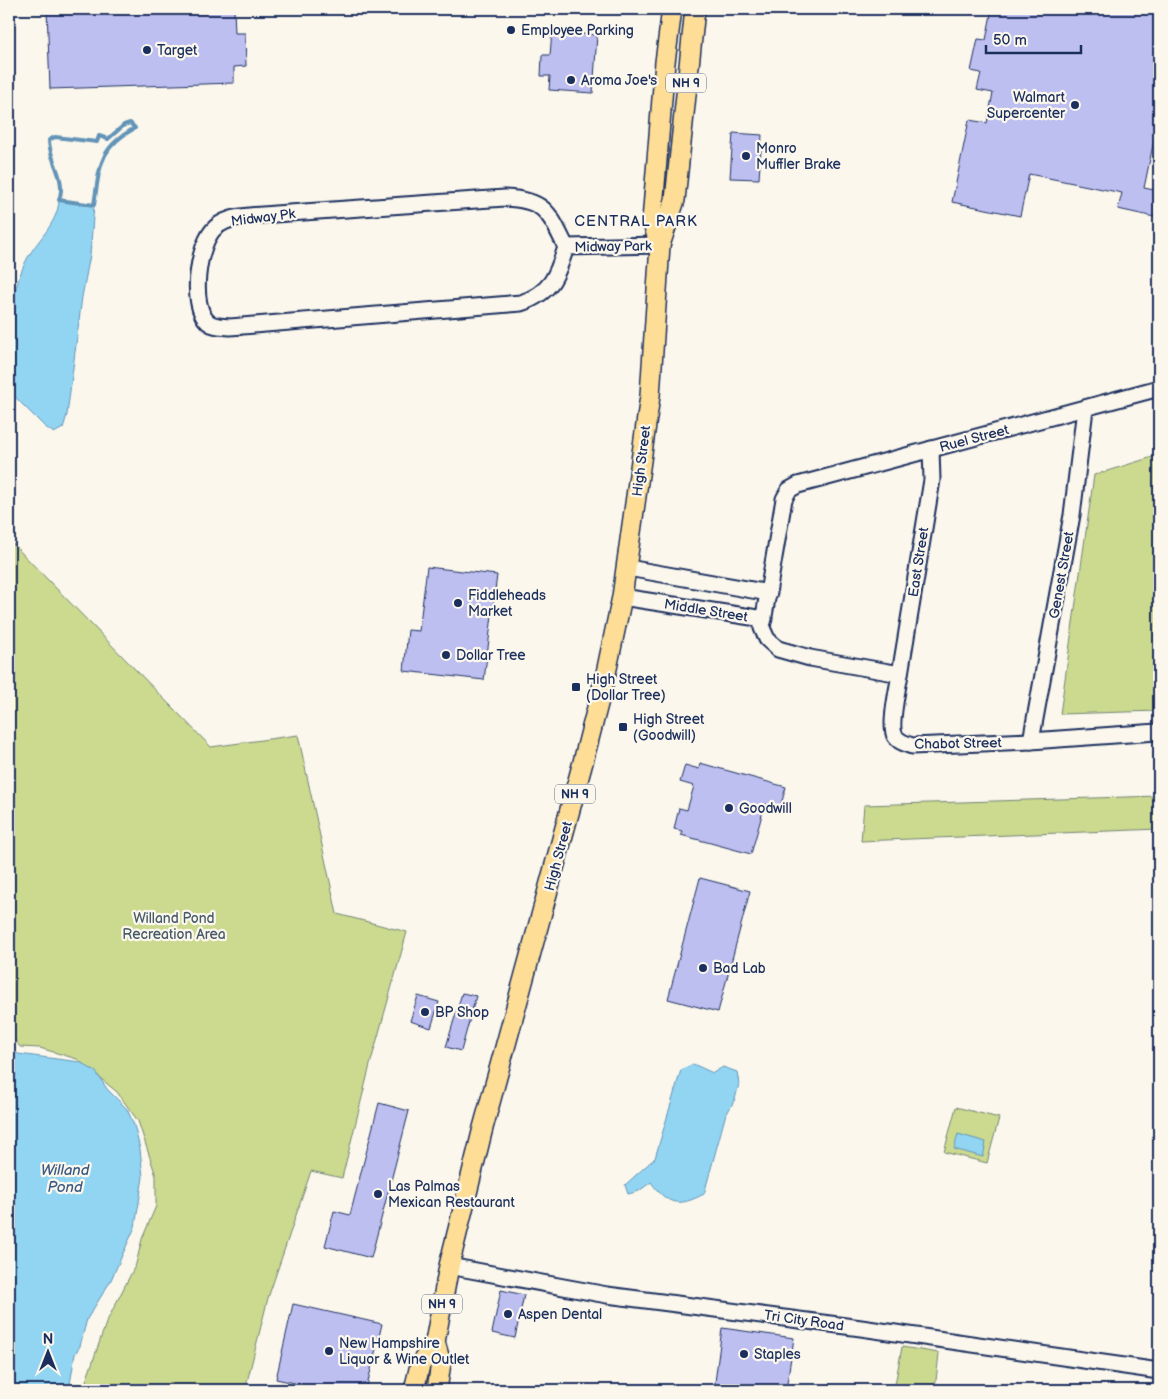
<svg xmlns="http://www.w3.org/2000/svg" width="1168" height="1399" viewBox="0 0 1168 1399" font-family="'Balsamiq Sans',sans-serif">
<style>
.green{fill:#cbda8e;stroke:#738476}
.water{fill:#92d5f3;stroke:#6293b7}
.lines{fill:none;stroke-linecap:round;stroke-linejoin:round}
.stream{stroke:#6293b7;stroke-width:4}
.building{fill:#bebff1;stroke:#1b2f5e}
.minor-casing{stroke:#1b2f5e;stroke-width:19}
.major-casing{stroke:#1b2f5e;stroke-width:22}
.minor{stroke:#fbf7ec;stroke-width:15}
.major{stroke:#fede96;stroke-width:19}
.poi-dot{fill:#1b2f5e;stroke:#fbf7ec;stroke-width:2}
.labels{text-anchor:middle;stroke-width:4.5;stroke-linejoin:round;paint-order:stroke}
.shield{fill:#fbf7ec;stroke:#5e6b89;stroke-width:1}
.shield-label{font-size:12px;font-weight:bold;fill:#1b2f5e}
.poi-label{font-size:14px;fill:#1b2f5e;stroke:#fbf7ec;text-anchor:start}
.street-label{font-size:14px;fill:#1b2f5e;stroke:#fbf7ec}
.park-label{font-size:14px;fill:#475a6a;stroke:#fbf7ec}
.neighbourhood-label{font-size:15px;letter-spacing:1px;fill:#1b2f5e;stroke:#fbf7ec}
.water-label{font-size:15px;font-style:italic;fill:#395883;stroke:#fbf7ec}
</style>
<rect width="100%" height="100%" fill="#fbf7ec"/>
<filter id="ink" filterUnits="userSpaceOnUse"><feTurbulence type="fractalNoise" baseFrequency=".02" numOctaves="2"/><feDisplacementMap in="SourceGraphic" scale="10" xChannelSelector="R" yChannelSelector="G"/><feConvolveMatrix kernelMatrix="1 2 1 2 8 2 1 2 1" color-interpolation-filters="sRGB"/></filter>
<g filter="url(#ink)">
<g class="green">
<polygon points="1159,455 1159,711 1060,714 1094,475"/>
<path d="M9,540l202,207 87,-12 39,179 70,18 -37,133 -28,113 -31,-7 -43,127 -23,92h-162l23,-67 30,-59 6,-25 14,-33v-30l-18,-55 -21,-29 -40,-33 -37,-11 -20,-1c-3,-5 -9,-10 -11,-16 -8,-26 12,-90 0,-108z"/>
<polygon points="1159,796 1159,829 861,841 864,805"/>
<polygon points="956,1107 999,1118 987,1163 944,1152"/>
<polygon points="902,1347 939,1353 935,1390 894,1390"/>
</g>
<g class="water">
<path d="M59,200l35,5 -4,50 -8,42 -15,118 -4,13 -9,5 -10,-7 -35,-35c0,-45 -3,-87 16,-128 10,-22 33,-38 34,-63z"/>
<polygon points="9,1047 18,1054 80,1062 96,1072 107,1089 127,1109 134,1125 140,1149 143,1177 135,1227 110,1282 87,1319 80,1346 75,1354 69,1390 9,1390"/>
<path d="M693,1064l20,9 10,-6 14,5 2,12 -4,15 -10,18 -21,77c-25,13 -36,12 -53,-12l-12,9 -11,3 -3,-9 30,-27 26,-88z"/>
<polygon points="958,1134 986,1142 983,1157 954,1149"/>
</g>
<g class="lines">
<path class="stream" d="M130,123l5,5c-37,20 -35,39 -41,77l-35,-5c8,-22 -10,-39 -10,-60l6,-3 42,5 2,-6 9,3 16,-14z"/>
</g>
<g class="building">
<polygon points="47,9 234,9 235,33 245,33 246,66 234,67 234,83 50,89"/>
<polygon points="992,9 1159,9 1159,116 1144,188 1159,191 1159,218 1118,209 1122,193 1029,174 1020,216 952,202 969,120 987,123 993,93 977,90 981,73 971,71 978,39 986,40"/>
<polygon points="552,32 597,35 593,93 549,90 550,76 541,76 542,55 550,55"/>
<polygon points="733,133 762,135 759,179 730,178"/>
<polygon points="427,567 497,575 484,680 404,671 408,630 419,631"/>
<polygon points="700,763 786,787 780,808 765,804 751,854 681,835 682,831 674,829 679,808 687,810 694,786 680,782 685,765 699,769"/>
<polygon points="700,878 750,891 718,1012 668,999"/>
<polygon points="462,993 476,996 461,1051 446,1047"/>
<polygon points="418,996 439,1002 431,1028 410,1021"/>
<polygon points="379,1103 409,1111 371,1258 325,1246 334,1211 350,1215"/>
<polygon points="501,1290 524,1295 515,1338 492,1333"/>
<polygon points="293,1304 382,1324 366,1390 327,1390 276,1379"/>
<polygon points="722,1328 794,1338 786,1390 714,1390"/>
</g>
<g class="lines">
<defs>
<g id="minor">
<path d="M505,198c41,2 44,15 61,49 -9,29 -15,46 -45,56l-291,24c-8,-1 -16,0 -22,-5 -19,-17 -10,-79 7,-94 15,-14 41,-12 60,-14z"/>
<polyline points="566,247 660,245"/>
<polyline points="628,568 769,593"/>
<polyline points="622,597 764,619"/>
<polyline points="900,674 932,480 931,449"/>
<path d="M1157,732l-126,9 -119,5c-6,-2 -13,-4 -17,-10 -6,-10 3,-49 5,-62l-90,-16 -32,-9 -11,-10 -5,-11 22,-129 5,-9 9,-5 361,-97"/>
<polyline points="1031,741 1072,515 1085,409"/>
<polyline points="449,1266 607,1295 861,1328 1159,1371"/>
</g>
<g id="major">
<polyline points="660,245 652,221 665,62 672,9"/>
<polyline points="435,1342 441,1363 437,1390"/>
<polyline points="414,1390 420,1365 435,1342 449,1266 483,1128 583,762 606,673 622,597 650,396 660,245 675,200 695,9"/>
</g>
</defs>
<use href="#minor" class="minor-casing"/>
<use href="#major" class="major-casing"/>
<use href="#minor" class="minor"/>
<use href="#major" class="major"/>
</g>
</g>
<g class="poi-dot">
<circle cx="511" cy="30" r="5"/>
<circle cx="147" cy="50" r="5"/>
<circle cx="571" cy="80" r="5"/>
<circle cx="1075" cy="105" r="5"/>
<circle cx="746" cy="156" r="5"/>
<circle cx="458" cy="603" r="5"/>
<circle cx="446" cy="655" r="5"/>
<rect x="571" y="682" width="10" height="10" rx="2.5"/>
<rect x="618" y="722" width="10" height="10" rx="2.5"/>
<circle cx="729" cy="808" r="5"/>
<circle cx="703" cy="968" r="5"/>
<circle cx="425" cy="1012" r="5"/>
<circle cx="378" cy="1194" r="5"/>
<circle cx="508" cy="1314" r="5"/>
<circle cx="329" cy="1351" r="5"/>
<circle cx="744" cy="1354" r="5"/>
</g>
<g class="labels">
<g class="shield">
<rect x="666" y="73.5" width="40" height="19" rx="4"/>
<rect x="555" y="784.5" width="40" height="19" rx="4"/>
<rect x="422" y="1294.5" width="40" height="19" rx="4"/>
</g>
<g class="shield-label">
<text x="686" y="87">NH 9</text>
<text x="575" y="798">NH 9</text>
<text x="442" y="1308">NH 9</text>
</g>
<g class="poi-label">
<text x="521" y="35">Employee Parking</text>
<text x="157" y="55">Target</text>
<text x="581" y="85">Aroma Joe's</text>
<text x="1065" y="102" text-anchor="end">Walmart<tspan x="1065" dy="16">Supercenter</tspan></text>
<text x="756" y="153">Monro<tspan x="756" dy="16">Muffler Brake</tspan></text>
<text x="468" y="600">Fiddleheads<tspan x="468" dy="16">Market</tspan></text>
<text x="456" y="660">Dollar Tree</text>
<text x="586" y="684">High Street<tspan x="586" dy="16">(Dollar Tree)</tspan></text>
<text x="633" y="724">High Street<tspan x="633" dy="16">(Goodwill)</tspan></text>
<text x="739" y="813">Goodwill</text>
<text x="713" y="973">Bad Lab</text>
<text x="435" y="1017">BP Shop</text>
<text x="388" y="1191">Las Palmas<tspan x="388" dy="16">Mexican Restaurant</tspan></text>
<text x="518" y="1319">Aspen Dental</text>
<text x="339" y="1348">New Hampshire<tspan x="339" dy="16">Liquor &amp; Wine Outlet</tspan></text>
<text x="754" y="1359">Staples</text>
</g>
<g class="street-label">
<text transform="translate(263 217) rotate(-7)" y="5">Midway Pk</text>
<text transform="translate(613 246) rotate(-1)" y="5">Midway Park</text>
<text transform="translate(974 438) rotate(-15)" y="5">Ruel Street</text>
<text transform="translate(641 461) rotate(-83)" y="5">High Street</text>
<text transform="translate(918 562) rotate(-81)" y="5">East Street</text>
<text transform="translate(1061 575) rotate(-80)" y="5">Genest Street</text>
<text transform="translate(706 610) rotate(9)" y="5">Middle Street</text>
<text transform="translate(958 743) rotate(-1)" y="5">Chabot Street</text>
<text transform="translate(558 856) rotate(-75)" y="5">High Street</text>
<text transform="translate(804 1320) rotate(8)" y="5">Tri City Road</text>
</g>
<g class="park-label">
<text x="174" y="923">Willand Pond<tspan x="174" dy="16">Recreation Area</tspan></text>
</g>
<g class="neighbourhood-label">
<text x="636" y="226">CENTRAL PARK</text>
</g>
<g class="water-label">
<text x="65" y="1175">Willand<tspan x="65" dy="17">Pond</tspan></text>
</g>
</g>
<rect width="1168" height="1399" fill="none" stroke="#fbf7ec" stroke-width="30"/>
<rect x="15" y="15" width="1138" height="1369" fill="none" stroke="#1b2f5e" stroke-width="2" filter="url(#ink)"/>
<g transform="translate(48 1352)" stroke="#fbf7ec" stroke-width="4" paint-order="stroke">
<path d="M0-4L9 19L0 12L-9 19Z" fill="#1b2f5e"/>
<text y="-8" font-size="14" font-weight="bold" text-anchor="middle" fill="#1b2f5e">N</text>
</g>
<path d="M986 45v8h95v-8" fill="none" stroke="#1b2f5e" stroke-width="2.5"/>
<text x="993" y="45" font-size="15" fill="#1b2f5e" stroke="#fbf7ec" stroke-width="4" paint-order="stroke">50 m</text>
</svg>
